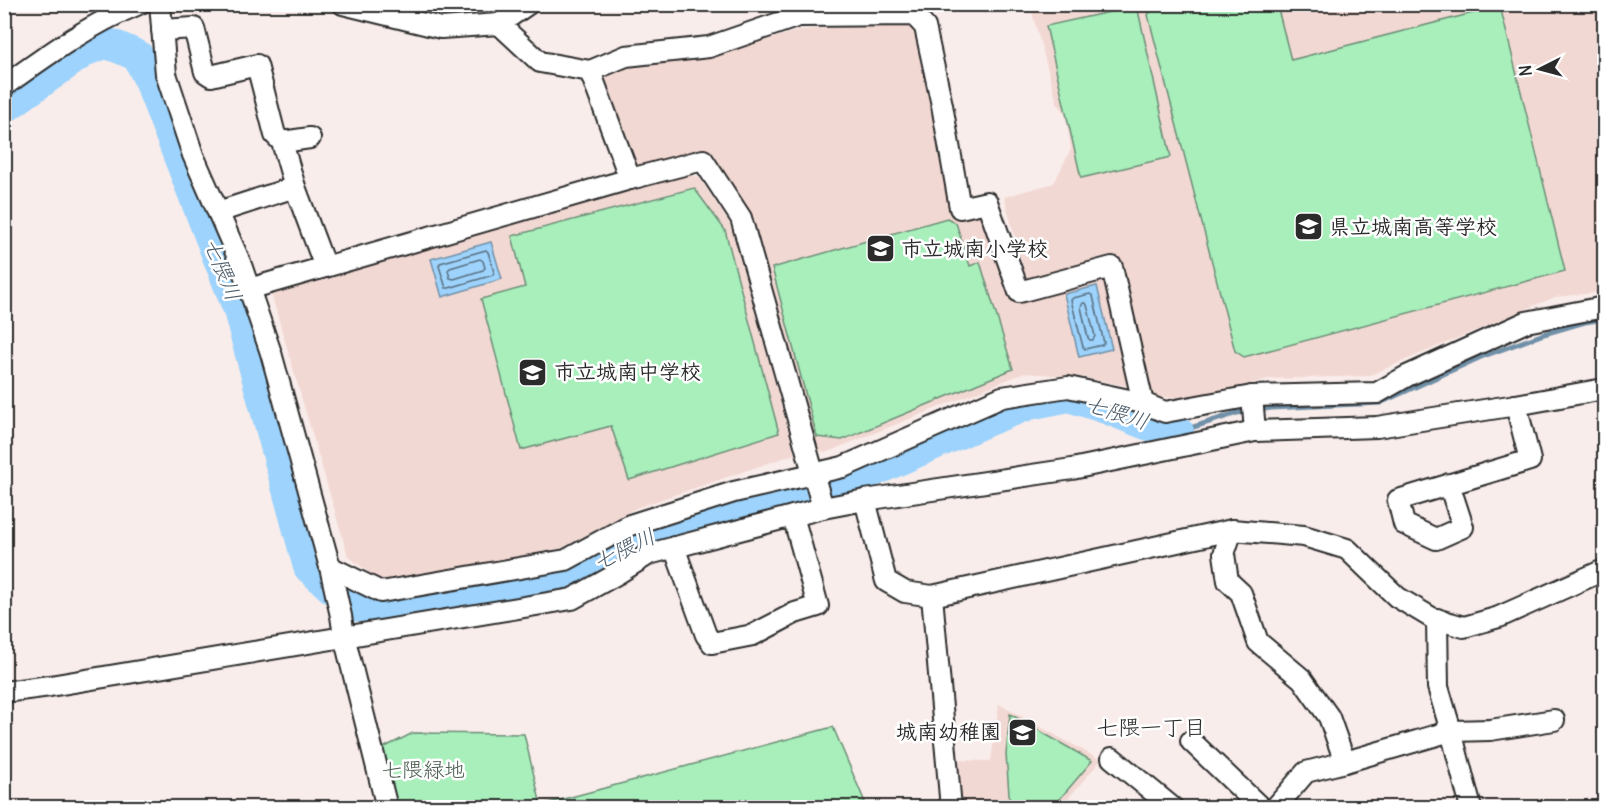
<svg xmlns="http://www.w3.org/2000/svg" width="1609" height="812" viewBox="0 0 1609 812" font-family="Delius,'Klee One',sans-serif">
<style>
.built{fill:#f2d8d3}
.green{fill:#a8efbc;stroke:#6a8d74;stroke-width:1.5}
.water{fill:#9dd3fc;stroke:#6f90a8;stroke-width:1.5}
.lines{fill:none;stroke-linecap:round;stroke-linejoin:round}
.shore{stroke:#596e7f;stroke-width:1.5}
.stream{stroke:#6f90a8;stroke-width:5}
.river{stroke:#9dd3fc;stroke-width:32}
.minor-casing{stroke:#2b2b2b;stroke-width:24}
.minor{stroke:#fff;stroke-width:20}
.labels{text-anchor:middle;stroke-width:5;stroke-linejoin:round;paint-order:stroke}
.poi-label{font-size:21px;font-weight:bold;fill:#2b2b2b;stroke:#fff;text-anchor:start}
.park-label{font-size:21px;fill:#4a5c4f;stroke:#fff}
.water-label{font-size:22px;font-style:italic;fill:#4d5d6a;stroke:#fff}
.neighbourhood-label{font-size:22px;fill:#2b2b2b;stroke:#fff}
</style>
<rect width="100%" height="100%" fill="#f9edeb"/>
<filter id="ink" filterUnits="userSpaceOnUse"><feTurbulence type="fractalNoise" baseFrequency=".0167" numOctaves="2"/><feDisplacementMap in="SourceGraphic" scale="12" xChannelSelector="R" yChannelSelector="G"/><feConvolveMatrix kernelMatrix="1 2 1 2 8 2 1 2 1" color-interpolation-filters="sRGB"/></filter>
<g filter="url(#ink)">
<g class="built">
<polygon points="1038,4 1604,5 1604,292 1555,297 1368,376 1268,379 1200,398 1151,397 1118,257 1027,282 1004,197 1054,183 1071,149 1065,112 1057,103 1030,5"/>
<polygon points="908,23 919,34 950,196 980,211 1015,297 1107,277 1132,387 1082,377 1024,373 825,453 815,448 754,226 702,150 635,166 605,80 611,71 649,61 712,57 800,30"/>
<polygon points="689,175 699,177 730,224 795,454 636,508 562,548 381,582 348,556 270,290 525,219"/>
<polygon points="999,704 1101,760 1060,808 959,807 953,760 991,761"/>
</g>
<g class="green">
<polygon points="1154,5 1277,5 1291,60 1500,6 1565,271 1244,357 1235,351 1148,15"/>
<polygon points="1137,6 1171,157 1081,178 1046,26"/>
<polygon points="694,188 725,230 779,433 629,480 611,426 521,450 481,299 525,287 512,236"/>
<polygon points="947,218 956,223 970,266 980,262 1013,369 842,440 817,437 772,268"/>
<polygon points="1010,714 1092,761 1053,807 1010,807 1006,754"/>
<polygon points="833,727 867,807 395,807 379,750 413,733 524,734 541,805"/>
</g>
<g class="water">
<polygon points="491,242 502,279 442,297 431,259"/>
<polygon points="1097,286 1112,349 1079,357 1064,294"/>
</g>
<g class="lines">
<g class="shore">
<polygon points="486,250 488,252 494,272 493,275 449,288 446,288 439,266 440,263"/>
<polygon points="480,259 483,261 485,268 483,270 454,279 450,278 448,270 450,268"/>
<polygon points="1090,294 1093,296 1104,343 1102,345 1085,349 1083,347 1071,300 1073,298"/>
<polygon points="1083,303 1086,303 1087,305 1095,336 1093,340 1090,340 1088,338 1081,307"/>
</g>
<polyline class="stream" points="1178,432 1237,413 1271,408 1380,403 1481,357 1544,334 1585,322 1604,319"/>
<polyline class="river" points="4,108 86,50 106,43 120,48 138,56 149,79 239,310 309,567 337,592 359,606 506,590 573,574 636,539 763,499 825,486 875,470 988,420 1029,404 1069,396 1106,408 1146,424 1178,432"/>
<defs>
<g id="minor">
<polyline points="160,4 166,74 193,155 240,262 271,353 330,567 341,616 344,636 387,808"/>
<polyline points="343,4 441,28 499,24 540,62 590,71 630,179 703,160 741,218 823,508"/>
<polyline points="499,24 528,4"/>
<polyline points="162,30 194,28 205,72 211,76 257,65 275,135 282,142 310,138"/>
<polyline points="590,71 626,56 709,47 799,16 914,15 925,27 942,105 960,208 987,202 1019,292 1112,267 1143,403 1165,412 1252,396 1255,431"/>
<path d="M4,86c43,-31 86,-62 135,-82"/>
<polyline points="282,142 295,187 325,267"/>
<polyline points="218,212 295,187"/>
<polyline points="249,289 630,179"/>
<polyline points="1252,396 1377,393 1407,376 1526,322 1604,307"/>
<polyline points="1449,484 1463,527 1436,539 1404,524 1398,500 1530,460 1516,405"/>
<polyline points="865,500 886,581 905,592 932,596 1232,530 1304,536 1347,549 1397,597 1432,618 1464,627 1499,617 1604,570"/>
<polyline points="1232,530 1224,554 1228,581 1241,593 1258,642 1302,679 1329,717 1345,762 1451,731 1438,687 1437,619"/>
<polyline points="674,547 706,635 712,643 753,635 795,613 818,606 793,516"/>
<polyline points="330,567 381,592 566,560 630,525 734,492 843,467 1002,397 1068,387 1143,403"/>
<polyline points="932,596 951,808"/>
<polyline points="4,692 50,686 572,599 617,574 649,554 823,508 865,500 1072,469 1255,431 1377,427 1516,405 1604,389"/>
<polyline points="1191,741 1261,808"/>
<polyline points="1112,758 1173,808"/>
<polyline points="1275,808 1306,772 1345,762"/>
<polyline points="1471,808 1451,731 1490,730 1554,720"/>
</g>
</defs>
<use href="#minor" class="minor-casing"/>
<use href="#minor" class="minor"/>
</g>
</g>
<defs>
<symbol id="school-square" viewBox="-11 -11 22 22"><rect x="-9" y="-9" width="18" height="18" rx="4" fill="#2b2b2b" stroke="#fff"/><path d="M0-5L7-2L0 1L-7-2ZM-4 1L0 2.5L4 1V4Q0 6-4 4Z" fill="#fff"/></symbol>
</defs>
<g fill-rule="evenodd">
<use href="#school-square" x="1292" y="210" width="33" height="33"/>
<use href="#school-square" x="864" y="232" width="33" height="33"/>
<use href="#school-square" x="516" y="356" width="33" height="33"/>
<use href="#school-square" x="1006" y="716" width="33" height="33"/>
</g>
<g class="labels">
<g class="poi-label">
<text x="1329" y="234">県立城南高等学校</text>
<text x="901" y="256">市立城南小学校</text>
<text x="554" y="379">市立城南中学校</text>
<text x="1001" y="739" text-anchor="end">城南幼稚園</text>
</g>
<g class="park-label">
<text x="423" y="777">七隈緑地</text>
</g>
<g class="water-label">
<text transform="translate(223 269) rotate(68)" y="8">七隈川</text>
<text transform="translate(1117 412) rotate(18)" y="8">七隈川</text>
<text transform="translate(624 549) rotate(-26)" y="8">七隈川</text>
</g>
<g class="neighbourhood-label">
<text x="1151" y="735">七隈一丁目</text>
</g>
</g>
<rect width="1609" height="812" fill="none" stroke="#fff" stroke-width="24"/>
<rect x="12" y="12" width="1585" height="788" fill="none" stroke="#2b2b2b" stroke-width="2" filter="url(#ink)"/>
<g transform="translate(1540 69) rotate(264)" stroke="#ffffff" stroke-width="4.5" paint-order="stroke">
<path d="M0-4.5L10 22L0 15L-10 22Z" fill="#2b2b2b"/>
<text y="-9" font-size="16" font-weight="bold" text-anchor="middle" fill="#2b2b2b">N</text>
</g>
</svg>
